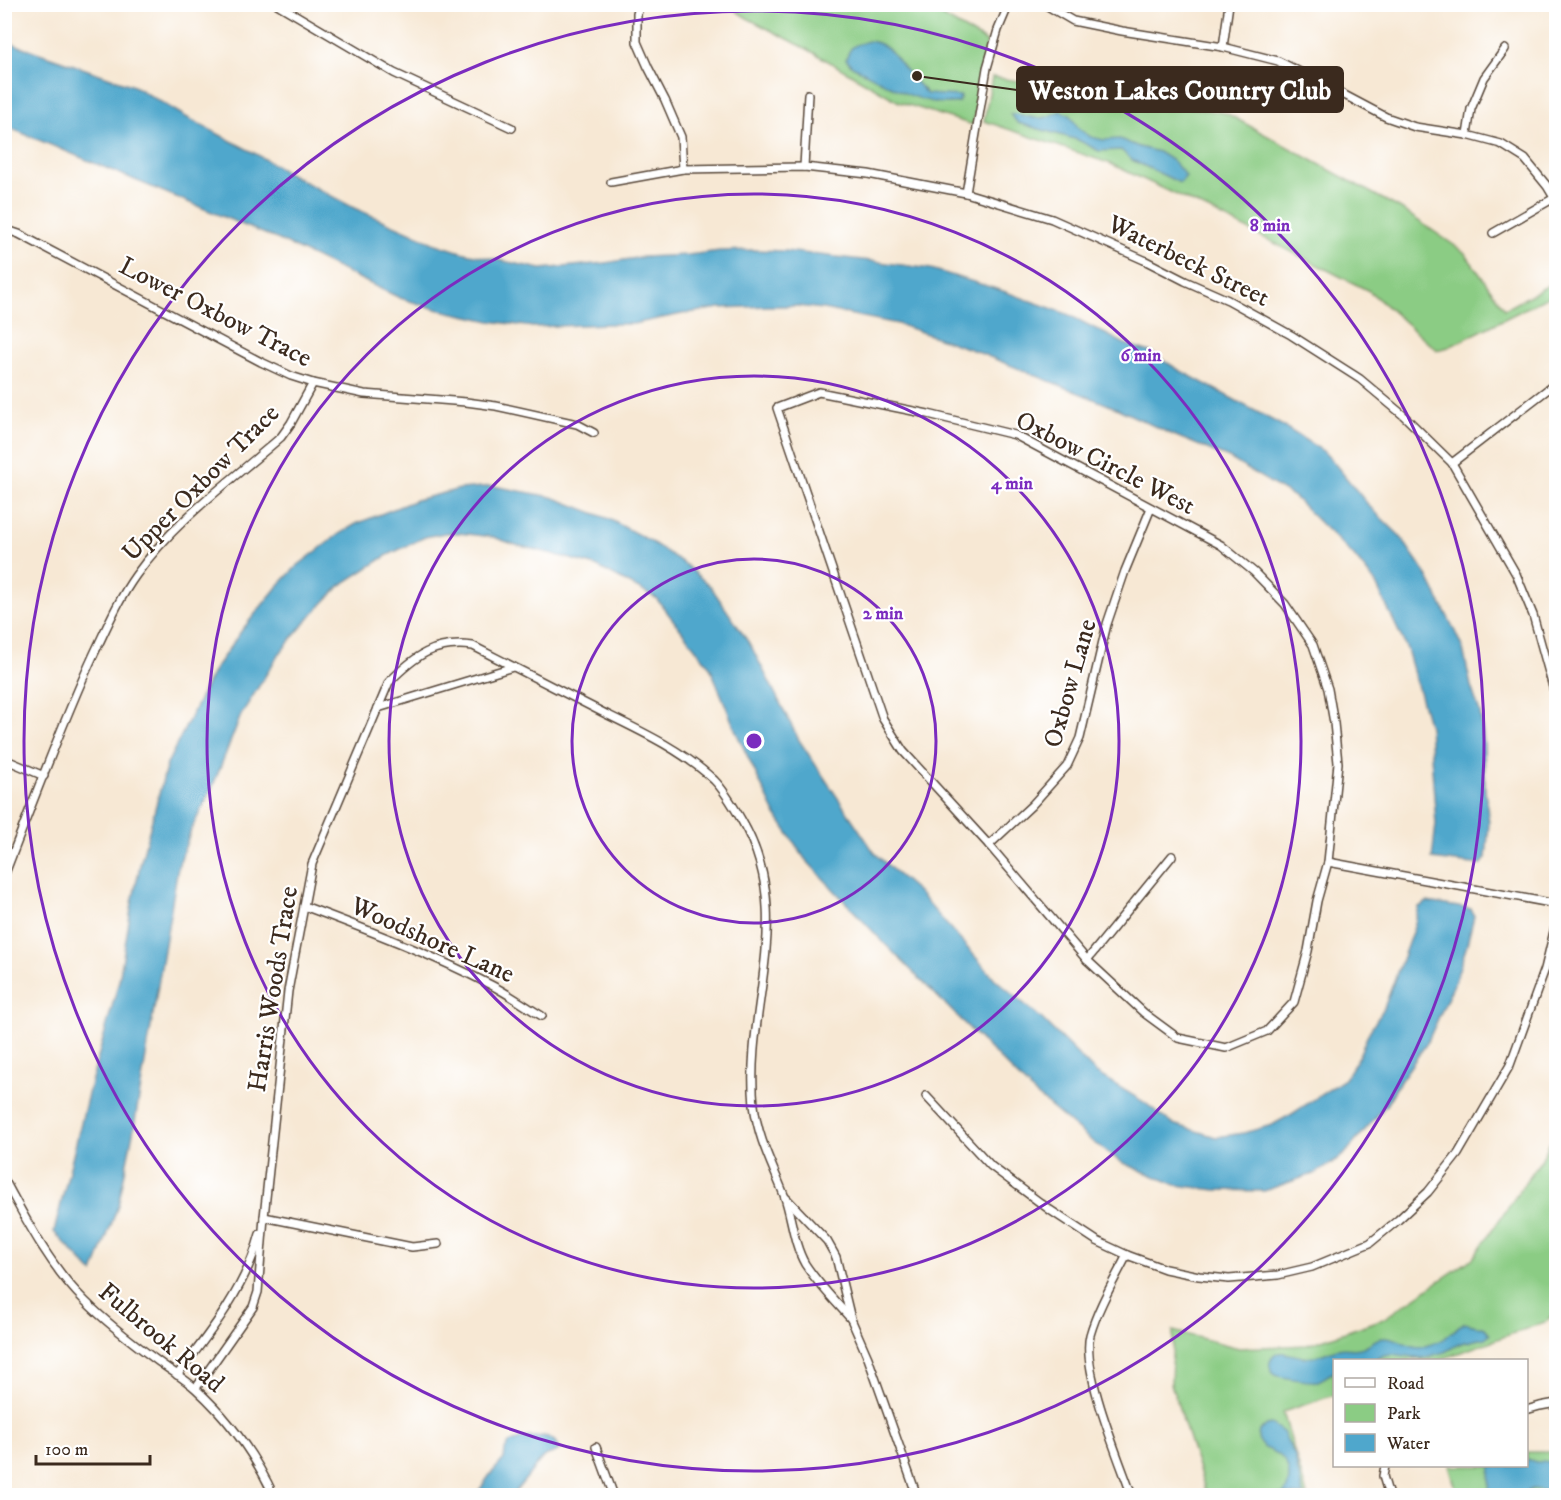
<svg xmlns="http://www.w3.org/2000/svg" width="1561" height="1500" viewBox="0 0 1561 1500" font-family="'IM FELL DW Pica',serif">
<style>
.green{fill:#8bcc84;stroke:#637b51;stroke-width:1.5}
.water{fill:#4fa7cc;stroke:#456875;stroke-width:1.5}
.lines{fill:none;stroke-linecap:round;stroke-linejoin:round}
.street-casing{stroke:#574639;stroke-width:10}
.street{stroke:#fff;stroke-width:7}
.ring{fill:none;stroke:#7b2cbf;stroke-width:3}
.labels{text-anchor:middle;stroke-width:4.5;stroke-linejoin:round;paint-order:stroke}
.street-label{font-size:26px;fill:#3b2a1e;stroke:#fff}
.centre{fill:#7b2cbf;stroke:#fff;stroke-width:3}
.ring-label{font-size:18px;text-anchor:middle;font-weight:bold;fill:#7b2cbf;stroke:#fff;stroke-width:4.5;stroke-linejoin:round;paint-order:stroke}
.leader{fill:none;stroke:#3b2a1e;stroke-width:2}
.callout-dot{fill:#3b2a1e;stroke:#fff;stroke-width:2}
.callout{fill:#3b2a1e;stroke:#3b2a1e;stroke-width:2}
.callout-label{font-size:27px;text-anchor:middle;font-weight:bold;fill:#fff}
</style>
<rect width="100%" height="100%" fill="#fff"/>
<filter id="ink" filterUnits="userSpaceOnUse"><feTurbulence type="fractalNoise" baseFrequency=".0167" numOctaves="2"/><feDisplacementMap in="SourceGraphic" scale="12" xChannelSelector="R" yChannelSelector="G"/><feConvolveMatrix kernelMatrix="1 2 1 2 8 2 1 2 1" color-interpolation-filters="sRGB"/></filter>
<filter id="wash" filterUnits="userSpaceOnUse"><feTurbulence type="fractalNoise" baseFrequency=".008" numOctaves="4" result="noise"/><feDisplacementMap in="SourceGraphic" scale="24" xChannelSelector="R" yChannelSelector="G"/><feGaussianBlur stdDeviation="1.35" result="paint"/><feColorMatrix in="noise" values="0 0 0 0 0 0 0 0 0 0 0 0 0 0 0 0 0 1.4 0 .05"/><feComposite in="paint" operator="in"/></filter>
<g filter="url(#wash)">
<rect width="100%" height="100%" fill="#f7e8d4"/>
<g class="green">
<polygon points="729,5 923,5 987,42 973,125 899,102 809,50 747,18 730,7"/>
<polygon points="992,77 1226,113 1401,209 1464,252 1505,309 1556,281 1556,293 1449,347 1437,350 1369,291 1217,214 1111,164 984,121"/>
<polygon points="1556,1131 1556,1309 1548,1321 1439,1360 1334,1360 1334,1395 1283,1412 1307,1495 1207,1495 1171,1384 1173,1331 1239,1348 1307,1345 1383,1319 1473,1258 1541,1160"/>
<polygon points="1527,1452 1556,1452 1556,1495 1458,1495 1449,1466 1526,1466"/>
</g>
<g class="water">
<polygon points="5,41 134,86 186,117 256,154 288,173 354,208 412,233 433,243 461,252 541,269 605,263 643,257 688,255 720,251 753,250 785,251 880,262 931,269 1003,291 1067,314 1125,344 1150,352 1179,370 1283,426 1323,451 1335,464 1370,507 1400,536 1426,574 1452,625 1463,649 1471,686 1480,713 1484,743 1485,790 1489,823 1486,858 1481,865 1432,859 1436,824 1429,727 1407,649 1375,582 1354,556 1294,497 1229,458 1171,434 1116,408 970,349 898,324 823,309 798,306 769,306 720,308 682,314 633,324 607,324 533,327 490,321 436,309 400,298 277,239 5,126"/>
<path d="M869,41c22,3 25,17 39,32 6,8 13,14 19,21l34,2 -2,6c-34,8 -77,-21 -107,-36l-6,-7c5,-15 9,-14 23,-18z"/>
<path d="M1060,111l10,4 9,14 12,8 13,3 16,-1 19,8 20,5 14,9 13,15 -6,7 -48,-23 -11,-10 -22,1 -21,-11 -60,-17 -8,-9c10,-1 16,3 25,4 10,1 17,-3 25,-7z"/>
<polygon points="493,486 552,497 609,519 650,541 685,564 711,587 751,646 799,740 874,852 897,874 917,891 995,979 1042,1019 1096,1073 1144,1102 1173,1124 1216,1137 1244,1133 1272,1125 1292,1114 1345,1079 1357,1060 1369,1032 1384,1008 1414,927 1419,907 1427,902 1471,909 1474,916 1466,948 1454,984 1427,1043 1401,1080 1386,1105 1344,1155 1316,1173 1264,1191 1216,1190 1176,1185 1123,1163 1094,1143 1034,1093 883,942 805,859 774,812 737,734 710,667 656,598 596,566 553,554 516,545 493,537 458,533 445,533 425,537 386,556 341,585 311,616 292,638 277,657 241,715 212,788 191,830 178,867 133,1133 118,1206 93,1273 54,1232 89,1090 119,981 132,903 141,861 167,764 214,670 242,630 277,587 297,566 339,534 356,524 416,500 460,489"/>
<path d="M1464,1323l21,5 5,6 -5,4 -15,3 -1,1 -3,-1 -11,5 -10,6 -23,6 -30,-4 -8,1 -9,5h-41v12c-5,2 -10,7 -16,9 -6,1 -39,-3 -44,-7 -10,-9 -1,-23 10,-21 8,1 15,4 23,4 11,1 20,-6 31,-8 7,-2 15,1 22,-1 9,-2 16,-11 25,-11 15,0 24,13 40,9 8,-2 18,-6 25,-12 5,-4 8,-8 14,-11z"/>
<path d="M1271,1424l12,8 12,24 8,39h-20c9,-11 8,-31 -4,-40 -6,-5 -13,-5 -18,-10 -4,-4 -3,-9 -2,-14l7,-6z"/>
<path d="M543,1436c9,1 14,5 16,14 -3,3 -11,4 -16,7l-30,38h-37l13,-19 15,-17 1,-9 4,-7 13,-5z"/>
<polygon points="1527,1459 1536,1462 1556,1461 1556,1492 1533,1489 1530,1490 1522,1495 1491,1495 1489,1489 1491,1466 1526,1466"/>
</g>
</g>
<g filter="url(#ink)">
<g class="lines">
<defs>
<g id="street">
<polyline points="277,4 394,73 512,128"/>
<polyline points="640,4 637,14 637,42 648,67 665,100 681,137 683,169"/>
<polyline points="1044,4 1073,21 1122,31 1223,47 1278,61 1318,81 1386,117 1415,127 1467,135 1501,144 1525,159 1547,186 1556,201"/>
<polyline points="1223,47 1229,4"/>
<polyline points="1467,135 1471,109 1484,78 1505,49"/>
<polyline points="804,167 808,94"/>
<polyline points="611,182 683,169 804,167 868,174 966,193 1052,219 1144,260 1185,281 1228,300 1291,335 1360,379 1403,415 1452,463 1516,574 1533,615 1556,698"/>
<polyline points="966,193 987,68 998,30 1009,4"/>
<polyline points="4,229 19,234 261,362 291,376 313,383 364,394 466,402 496,406 577,424 594,433"/>
<polyline points="1493,233 1556,197"/>
<polygon points="819,392 928,414 1015,435 1221,545 1254,572 1285,604 1313,645 1328,689 1334,723 1338,763 1328,862 1317,901 1308,951 1294,1002 1267,1031 1226,1048 1178,1038 1144,1013 1087,960 989,845 903,751 883,719 777,408"/>
<polyline points="1452,463 1556,383"/>
<polyline points="378,708 513,667"/>
<polyline points="4,759 44,776"/>
<polyline points="989,845 1032,805 1067,766 1080,738 1107,624 1125,571 1151,508"/>
<polyline points="1328,862 1556,904"/>
<path d="M4,876c29,-74 56,-148 89,-220 13,-27 25,-56 43,-81 39,-55 95,-94 145,-138l10,-14 22,-40"/>
<path d="M304,906c64,24 127,48 187,79 18,9 34,21 51,31"/>
<polyline points="1087,960 1172,856"/>
<polyline points="926,1096 991,1166 1050,1210 1097,1241 1127,1255 1165,1269 1199,1276 1229,1279 1278,1275 1312,1267 1370,1243 1398,1220 1428,1192 1458,1154 1510,1065 1545,969 1556,923"/>
<path d="M4,1179c22,41 47,89 81,122 23,23 48,42 74,61 12,9 26,17 37,27 33,30 59,66 78,107"/>
<polyline points="786,1198 827,1241 836,1257 851,1319 868,1358 917,1496"/>
<polyline points="264,1217 412,1247 438,1244"/>
<path d="M1127,1255c-13,26 -29,52 -37,80 -9,35 29,124 42,161"/>
<path d="M177,1375c34,-43 69,-88 83,-141"/>
<path d="M196,1388l57,-81 5,-15 6,-75 24,-226 24,-127 77,-182c26,-26 45,-41 84,-36 43,22 86,44 129,66 39,19 80,38 112,68 11,11 20,27 28,41 55,95 2,185 12,284 4,34 18,59 30,90 8,22 9,48 21,69 13,20 31,38 46,55"/>
<polyline points="1526,1410 1540,1406 1556,1403"/>
<polyline points="596,1447 614,1496"/>
<polyline points="1385,1466 1383,1476 1389,1496"/>
</g>
</defs>
<use href="#street" class="street-casing"/>
<use href="#street" class="street"/>
</g>
</g>
<g class="ring">
<circle cx="754" cy="741" r="182"/>
<circle cx="754" cy="741" r="365"/>
<circle cx="754" cy="741" r="547"/>
<circle cx="754" cy="741" r="730"/>
</g>
<g class="labels">
<g class="street-label">
<text transform="translate(1189 260) rotate(26)" y="9">Waterbeck Street</text>
<text transform="translate(216 311) rotate(27)" y="9">Lower Oxbow Trace</text>
<text transform="translate(1106 462) rotate(27)" y="9">Oxbow Circle West</text>
<text transform="translate(200 482) rotate(-45)" y="9">Upper Oxbow Trace</text>
<text transform="translate(1069 683) rotate(-74)" y="9">Oxbow Lane</text>
<text transform="translate(433 939) rotate(24)" y="9">Woodshore Lane</text>
<text transform="translate(272 989) rotate(-81)" y="9">Harris Woods Trace</text>
<text transform="translate(162 1337) rotate(40)" y="9">Fulbrook Road</text>
</g>
</g>
<circle cx="754" cy="741" r="9" class="centre"/>
<g class="ring-label">
<text x="1270" y="231">8 min</text>
<text x="1141" y="361">6 min</text>
<text x="1012" y="489">4 min</text>
<text x="883" y="619">2 min</text>
</g>
<path class="leader" d="M917 76L1017 90"/>
<circle class="callout-dot" cx="917" cy="76" r="6"/>
<rect class="callout" x="1017" y="67" width="326" height="45" rx="6"/>
<g class="callout-label">
<text x="1180" y="99">Weston Lakes Country Club</text>
</g>
<rect width="1561" height="1500" fill="none" stroke="#fff" stroke-width="24"/>
<rect x="1333" y="1359" width="195" height="108" fill="#ffffff" stroke="#b1aaa5" stroke-width="1.5"/>
<rect x="1345" y="1378" width="30" height="9" fill="#ffffff" stroke="#b1aaa5" stroke-width="1.5"/>
<text x="1387" y="1389" font-size="18" fill="#3b2a1e">Road</text>
<rect x="1345" y="1404" width="30" height="18" fill="#8bcc84" stroke="#b1aaa5" stroke-width="1.5"/>
<text x="1387" y="1419" font-size="18" fill="#3b2a1e">Park</text>
<rect x="1345" y="1434" width="30" height="18" fill="#4fa7cc" stroke="#b1aaa5" stroke-width="1.5"/>
<text x="1387" y="1449" font-size="18" fill="#3b2a1e">Water</text>
<path d="M36 1455v9h114v-9" fill="none" stroke="#3b2a1e" stroke-width="3"/>
<text x="45" y="1455" font-size="18" fill="#3b2a1e" stroke="#ffffff" stroke-width="4.5" paint-order="stroke">100 m</text>
</svg>
